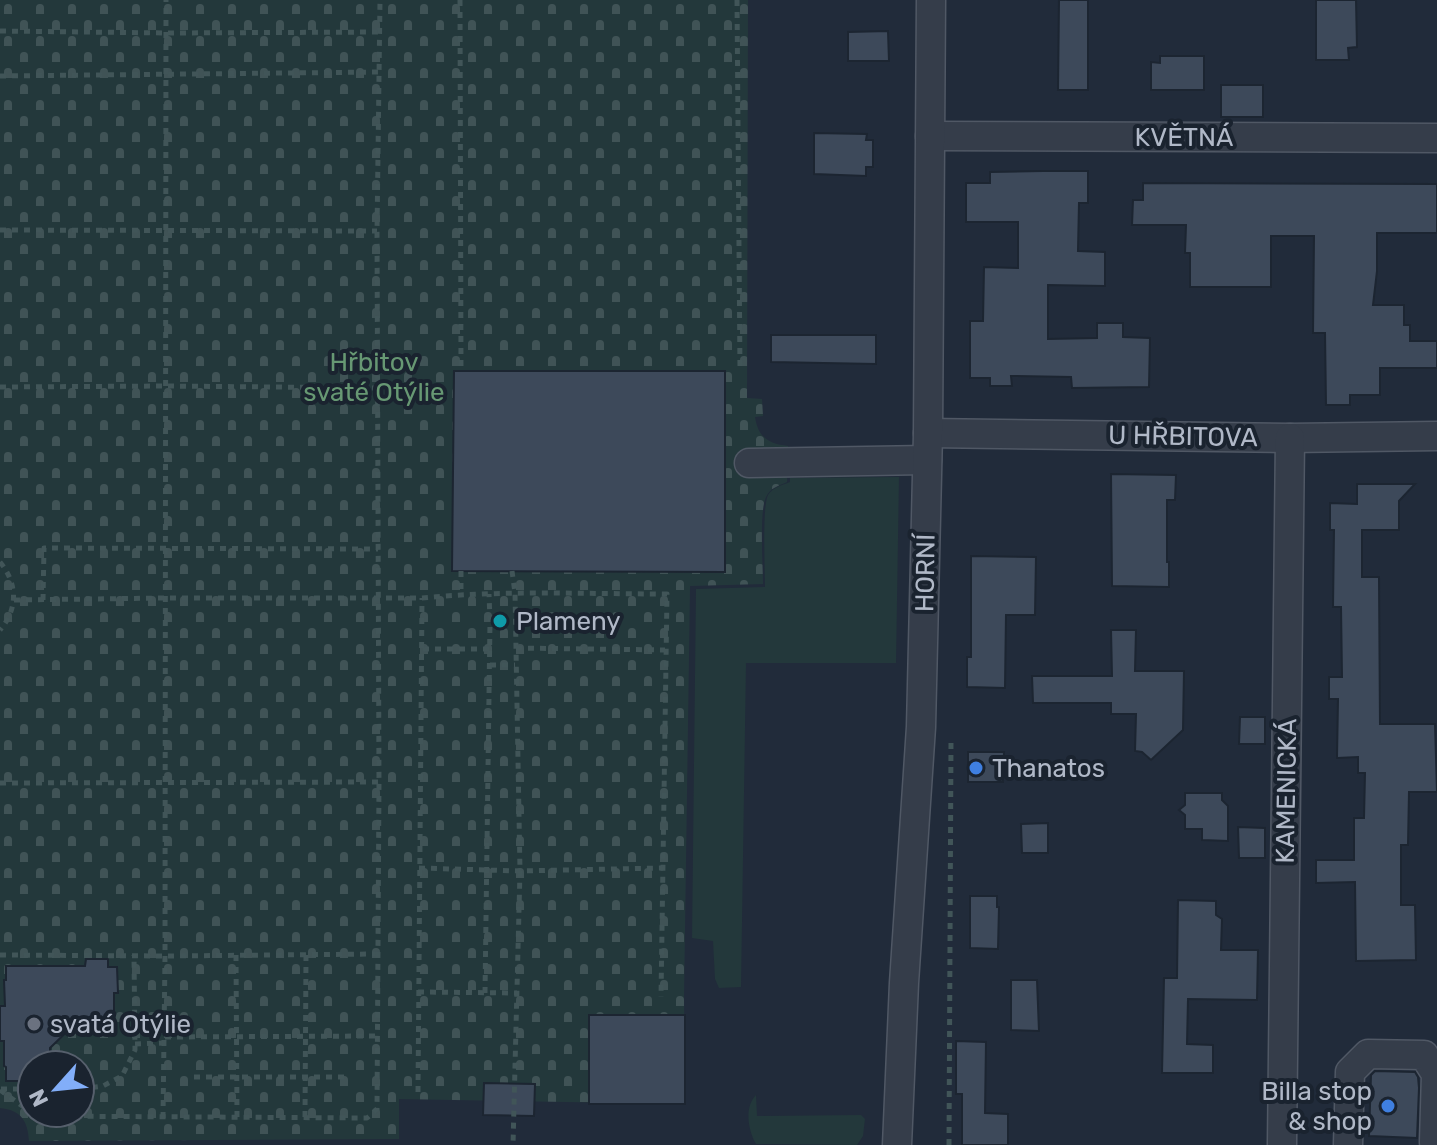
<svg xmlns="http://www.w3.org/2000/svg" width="1437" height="1145" viewBox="0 0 1437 1145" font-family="Rubik,sans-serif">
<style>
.green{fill:#23383b}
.cemetery{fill:url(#cemetery-stones);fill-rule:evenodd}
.building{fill:#3d495a;stroke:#1c2531;stroke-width:2}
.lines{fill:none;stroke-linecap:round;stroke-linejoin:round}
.minor-casing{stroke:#505865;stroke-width:31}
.path{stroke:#415558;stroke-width:5;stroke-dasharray:6 6;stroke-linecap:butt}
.minor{stroke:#353d4a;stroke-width:28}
.culture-dot{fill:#0f9aa8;stroke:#1a232f;stroke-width:3}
.shop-dot{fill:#3f7fe0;stroke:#1a232f;stroke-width:3}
.worship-dot{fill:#6b7280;stroke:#1a232f;stroke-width:3}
.labels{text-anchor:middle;stroke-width:8;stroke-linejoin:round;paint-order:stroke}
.street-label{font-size:26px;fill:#b0b8c7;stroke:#1a232f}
.park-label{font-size:26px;fill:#679873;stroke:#1a232f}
.poi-label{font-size:26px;fill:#b0b8c7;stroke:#1a232f;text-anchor:start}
</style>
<defs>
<pattern id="cemetery-stones" width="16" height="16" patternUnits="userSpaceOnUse" patternTransform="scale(2)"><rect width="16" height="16" fill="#23383b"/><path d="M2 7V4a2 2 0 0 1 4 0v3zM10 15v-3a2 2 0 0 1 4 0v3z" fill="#405356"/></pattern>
</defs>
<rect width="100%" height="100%" fill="#212b3a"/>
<g class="green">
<path d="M899,477l-3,186h-150l-5,324 -22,1 -4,-9 -2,-38 -21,-3 4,-349 69,-2c0,-18 -3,-80 3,-92 4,-7 14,-10 22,-13v-4z"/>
<path d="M756,1095l1,21 104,-1 4,4 -2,17 -6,9 -101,-1c-8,-14 -12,-37 0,-49z"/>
</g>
<path class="cemetery" d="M0,0h748l-1,398 15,1 1,17 -8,1c3,20 13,27 33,29l-1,36c-9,4 -17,6 -21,15 -7,15 -3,68 -3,87l-73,2 -6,411 1,107 -286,-5v40l-370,2c-1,-20 -8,-31 -29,-33zM32,1065h48v48h-48z"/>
<g class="building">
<polygon points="1059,0 1088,0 1088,90 1058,90"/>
<polygon points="1316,0 1356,0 1357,47 1348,48 1349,60 1316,60"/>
<polygon points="888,31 889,61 848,61 848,32"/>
<polygon points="1160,56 1204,56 1204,90 1151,90 1151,62 1160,63"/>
<rect x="1221" y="85" width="42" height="32"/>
<polygon points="814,133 867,134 866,140 873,140 873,167 866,167 866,176 814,174"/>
<polygon points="1043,171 1088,171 1088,203 1079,203 1078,251 1105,252 1105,286 1048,285 1048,339 1097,338 1097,323 1123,323 1123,337 1150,338 1149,387 1072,388 1071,377 1011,376 1012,386 990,386 990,378 970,378 970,321 983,321 984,267 1018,268 1018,222 966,222 966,183 990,183 990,172"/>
<polygon points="1143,183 1437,184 1437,233 1377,233 1377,271 1373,305 1404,305 1404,325 1410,325 1410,341 1437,341 1437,368 1380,368 1380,395 1350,395 1350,405 1326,405 1325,333 1313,333 1314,236 1271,236 1271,287 1190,287 1190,253 1185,253 1186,225 1132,225 1133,200 1143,200"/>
<polygon points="771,335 876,335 876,364 771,362"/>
<polygon points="454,371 725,371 725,572 452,571"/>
<polygon points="1111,474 1176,475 1175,500 1167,500 1167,562 1169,562 1169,587 1112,586"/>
<polygon points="1357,484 1415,484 1399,501 1399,530 1362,530 1362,577 1379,577 1380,724 1435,724 1437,792 1409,792 1408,845 1401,845 1401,905 1415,905 1416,960 1356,961 1355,882 1316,883 1316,860 1354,860 1354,818 1364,818 1365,773 1358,773 1358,757 1337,758 1338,699 1329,699 1329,677 1342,677 1341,607 1333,607 1334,530 1330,530 1330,503 1357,504"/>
<polygon points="971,556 1036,557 1035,615 1006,615 1005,688 967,687 967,657 971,657"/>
<polygon points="1111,630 1136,630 1135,671 1184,671 1183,730 1151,760 1142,752 1135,751 1136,714 1111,714 1111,703 1033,703 1032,676 1112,676"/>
<polygon points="1240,717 1265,717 1265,744 1239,744"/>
<polygon points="968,752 1004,752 1003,782 968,782"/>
<polygon points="1185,793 1222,793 1222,800 1228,806 1228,841 1202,840 1202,829 1185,829 1185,815 1179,810 1185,805"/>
<polygon points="1048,823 1048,853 1022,853 1021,824"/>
<polygon points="1238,827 1265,828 1265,858 1239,858"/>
<polygon points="970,896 997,896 997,907 999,907 998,949 970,948"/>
<polygon points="1178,900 1216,901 1216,915 1222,919 1221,950 1258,950 1257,1000 1188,999 1187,1044 1213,1045 1213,1073 1162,1073 1164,978 1177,978"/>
<polygon points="86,959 108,959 108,967 117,967 118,993 114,993 114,1020 104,1030 89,1030 79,1020 50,1048 50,1065 32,1065 32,1081 6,1081 6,1067 4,1066 4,1041 0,1041 0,1006 5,1006 4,980 6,980 6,966 85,966"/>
<polygon points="1011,980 1037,980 1039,1031 1011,1030"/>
<rect x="589" y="1015" width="96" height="89"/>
<polygon points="956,1041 986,1042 985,1113 1008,1114 1008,1145 962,1145 962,1094 956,1094"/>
<polygon points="1375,1071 1415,1072 1418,1077 1419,1088 1417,1138 1369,1136 1371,1075"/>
<polygon points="484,1083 535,1084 534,1116 483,1115"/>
</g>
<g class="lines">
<defs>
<g id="minor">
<polyline points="930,136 1437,138"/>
<polyline points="928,433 1290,438 1437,436"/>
<polyline points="749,463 927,460"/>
<polyline points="1282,1144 1290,438"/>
<polyline points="897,1145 904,983 921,727 928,433 931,0"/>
<polyline points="1348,1145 1350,1072 1368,1054 1424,1055 1436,1074 1434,1142"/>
</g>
</defs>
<use href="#minor" class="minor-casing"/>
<g class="path">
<polyline points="460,0 461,371"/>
<polyline points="737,0 740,371"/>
<polyline points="0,31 167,33 381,32"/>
<polyline points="0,76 380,72"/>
<polyline points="0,230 377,231"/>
<polyline points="0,387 165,386 378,388"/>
<path d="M0,562c18,22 18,47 0,68"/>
<polyline points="461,571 461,594"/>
<polyline points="512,571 515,593 520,871 513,1145"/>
<path d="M14,600l152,-2h256c81,-8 163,-4 245,-4l-6,403"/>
<polyline points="43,600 44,548 378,549"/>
<polyline points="516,648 665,650"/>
<polyline points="423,649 489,649"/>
<polyline points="490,665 515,665"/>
<polyline points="0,783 379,782"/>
<polyline points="419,868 520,871 663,868"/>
<polyline points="0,955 165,956 378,954"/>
<polyline points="236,955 237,1118"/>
<polyline points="418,992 517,993"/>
<polyline points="485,993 490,621 489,594"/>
<polyline points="165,1037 377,1036"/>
<polyline points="135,1044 164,1043"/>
<polyline points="194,1077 348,1077"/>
<polyline points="1,1089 32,1089"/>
<polyline points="80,1089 103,1086 122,1076 135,1050 134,955"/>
<polyline points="0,1090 36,1116 367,1118 377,1109 379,782 377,231 380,0"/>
<polyline points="418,1092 422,598"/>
<polyline points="305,1117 306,955"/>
<polyline points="163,1118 165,956 166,0"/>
<polyline points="949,1145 951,741"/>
</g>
<use href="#minor" class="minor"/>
</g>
<circle class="culture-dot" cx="500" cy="621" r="8"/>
<g class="shop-dot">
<circle cx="976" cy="768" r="8"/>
<circle cx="1388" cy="1106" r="8"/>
</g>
<circle class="worship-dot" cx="34" cy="1024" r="8"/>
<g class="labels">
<g class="street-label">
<text x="1184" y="146">KVĚTNÁ</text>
<text transform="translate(1183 436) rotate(1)" y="9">U HŘBITOVA</text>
<text transform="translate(925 573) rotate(-89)" y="9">HORNÍ</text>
<text transform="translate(1286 791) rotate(-89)" y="9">KAMENICKÁ</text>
</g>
<g class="park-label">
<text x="374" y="371">Hřbitov<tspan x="374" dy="30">svaté Otýlie</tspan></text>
</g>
<g class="poi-label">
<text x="516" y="630">Plameny</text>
<text x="992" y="777">Thanatos</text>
<text x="50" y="1033">svatá Otýlie</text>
<text x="1372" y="1100" text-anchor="end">Billa stop<tspan x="1372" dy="30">&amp; shop</tspan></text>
</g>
</g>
<g transform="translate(56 1089) rotate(243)"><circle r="38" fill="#1a232f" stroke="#565f6c" stroke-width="2"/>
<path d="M0-6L14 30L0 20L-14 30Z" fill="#82aef9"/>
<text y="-12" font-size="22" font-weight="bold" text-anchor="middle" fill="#b0b8c7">N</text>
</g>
</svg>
